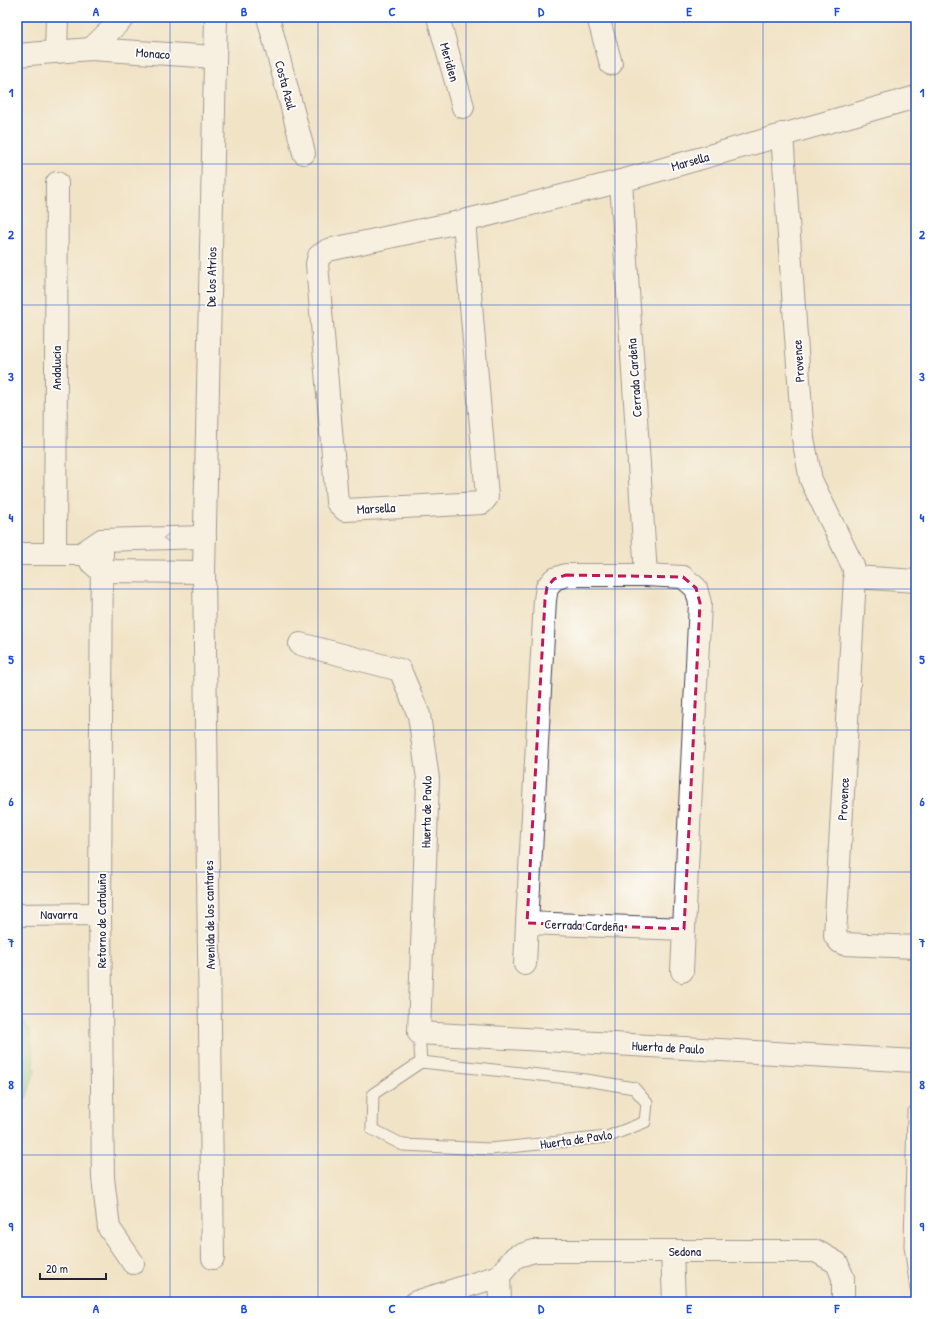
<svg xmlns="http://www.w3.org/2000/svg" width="933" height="1319" viewBox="0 0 933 1319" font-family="'Patrick Hand',sans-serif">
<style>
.green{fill:#85cf8b;stroke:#547863}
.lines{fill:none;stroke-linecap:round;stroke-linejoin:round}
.service-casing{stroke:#413f50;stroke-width:13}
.minor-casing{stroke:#413f50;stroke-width:24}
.service{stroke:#fff;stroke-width:11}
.minor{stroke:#fff;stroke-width:22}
.oneway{stroke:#9c9ca7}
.marked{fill:none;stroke:#c2185b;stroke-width:3;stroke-dasharray:8 5;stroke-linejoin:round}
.grid{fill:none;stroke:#1d4ed8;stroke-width:1;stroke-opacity:0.55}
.labels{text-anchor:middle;stroke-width:3.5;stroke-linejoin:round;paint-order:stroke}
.street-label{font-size:13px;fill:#22223b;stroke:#fff}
.neatline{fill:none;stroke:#1d4ed8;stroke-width:1.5}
.grid-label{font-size:13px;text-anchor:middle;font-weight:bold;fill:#1d4ed8}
</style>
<rect width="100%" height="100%" fill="#fff"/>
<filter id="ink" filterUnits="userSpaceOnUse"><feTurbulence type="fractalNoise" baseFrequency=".025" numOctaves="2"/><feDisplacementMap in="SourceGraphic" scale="8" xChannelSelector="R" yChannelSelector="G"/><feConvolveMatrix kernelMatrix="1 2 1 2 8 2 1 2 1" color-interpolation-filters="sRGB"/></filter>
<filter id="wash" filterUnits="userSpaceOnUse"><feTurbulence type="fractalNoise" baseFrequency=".012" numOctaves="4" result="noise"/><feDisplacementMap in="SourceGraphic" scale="16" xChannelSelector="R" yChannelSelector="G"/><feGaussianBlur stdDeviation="0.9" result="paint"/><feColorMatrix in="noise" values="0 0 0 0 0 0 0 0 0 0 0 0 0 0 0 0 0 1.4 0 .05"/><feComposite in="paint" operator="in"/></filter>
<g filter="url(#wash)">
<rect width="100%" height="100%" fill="#f1e3c6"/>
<polygon class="green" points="17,1011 30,1031 35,1070 26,1099 17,1105"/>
</g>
<g filter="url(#ink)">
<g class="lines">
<defs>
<g id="service">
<polyline points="419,1033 421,1062"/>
<polygon points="421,1062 586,1080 634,1088 647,1103 645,1122 607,1137 490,1149 403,1145 372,1129 373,1094"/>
<polyline points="916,1110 913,1113 910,1246 916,1289"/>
</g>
<g id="minor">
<polyline points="268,17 304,153"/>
<polyline points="438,17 463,107"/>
<polyline points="598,17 611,64"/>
<polyline points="91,49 124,17"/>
<polyline points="56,52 57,17"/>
<polyline points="17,55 91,49 215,57"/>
<polyline points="782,134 803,438 811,480 853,566 855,577 916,581"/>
<polyline points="621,181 646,575"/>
<polyline points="464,221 487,497 482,503 345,510 337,502 317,264 319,256 328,250 464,221 621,181 916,97"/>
<polyline points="102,540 100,914 103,1178 109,1228 133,1263"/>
<polyline points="17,554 81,554 102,540 205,537"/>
<polyline points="55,554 57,183"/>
<polyline points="91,562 101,571 204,572"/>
<polyline points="855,577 835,936 840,942 844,944 916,947"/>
<polyline points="300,644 400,670 419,715 428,779 419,1033 916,1061"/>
<polyline points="17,915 100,914"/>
<polyline points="525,964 527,923"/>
<polyline points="682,971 684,929 700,603 696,588 683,577 646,575 566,575 554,579 547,587 545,600 527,923 684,929"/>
<polyline points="672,1251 674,1302"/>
<polyline points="213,1258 204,572 216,17"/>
<polyline points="499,1276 515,1257 534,1251 816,1251 837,1263 843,1278 843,1302"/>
<polyline points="499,1276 500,1302"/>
<polyline points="416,1302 499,1276"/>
</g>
</defs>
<use href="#service" class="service-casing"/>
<use href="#minor" class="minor-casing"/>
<use href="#service" class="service"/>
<use href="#minor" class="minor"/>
</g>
<defs><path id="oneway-chevron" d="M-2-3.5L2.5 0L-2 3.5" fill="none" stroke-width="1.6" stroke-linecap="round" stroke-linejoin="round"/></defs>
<use class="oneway" href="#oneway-chevron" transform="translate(166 538) rotate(179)"/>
</g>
<path d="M0 0H933V1319H0ZM566,575l117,2 13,11 4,15 -16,326 -157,-6 18,-323 2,-13 7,-8z" fill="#f1e3c6" fill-opacity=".55" fill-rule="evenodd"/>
<path class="marked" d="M566,575l117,2 13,11 4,15 -16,326 -157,-6 18,-323 2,-13 7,-8z"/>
<path class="grid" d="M170,17v1285M318,17v1285M466,17v1285M615,17v1285M763,17v1285M17,164h899M17,305h899M17,447h899M17,589h899M17,730h899M17,872h899M17,1014h899M17,1155h899"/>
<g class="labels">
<g class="street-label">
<text transform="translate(153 53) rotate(4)" y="5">Monaco</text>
<text transform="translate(450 62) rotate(74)" y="5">Meridien</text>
<text transform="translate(286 85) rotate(75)" y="5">Costa Azul</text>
<text transform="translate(690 161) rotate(-16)" y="5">Marsella</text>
<text transform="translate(211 277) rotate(-89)" y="5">De los Atrios</text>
<text transform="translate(798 361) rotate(-94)" y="5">Provence</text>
<text transform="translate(56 368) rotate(-90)" y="5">Andalucía</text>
<text transform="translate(634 378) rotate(-94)" y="5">Cerrada Cardeña</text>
<text transform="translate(376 508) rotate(-3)" y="5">Marsella</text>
<text transform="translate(843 799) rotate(-87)" y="5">Provence</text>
<text transform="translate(426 812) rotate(-89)" y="5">Huerta de Pavlo</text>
<text x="59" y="919">Navarra</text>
<text transform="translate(209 915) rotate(-91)" y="5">Avenida de los cantares</text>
<text transform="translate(101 921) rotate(-90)" y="5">Retorno de Cataluña</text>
<text transform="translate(584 925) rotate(2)" y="5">Cerrada Cardeña</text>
<text transform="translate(668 1047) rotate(3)" y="5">Huerta de Paulo</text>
<text transform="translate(576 1139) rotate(-8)" y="5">Huerta de Pavlo</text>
<text x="685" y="1256">Sedona</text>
</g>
</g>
<rect width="933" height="1319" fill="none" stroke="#fff" stroke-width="44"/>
<path d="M40 1273v6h66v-6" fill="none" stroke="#22223b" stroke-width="2"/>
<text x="46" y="1273" font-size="12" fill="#22223b" stroke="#ffffff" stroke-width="3" paint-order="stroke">20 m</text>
<rect x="22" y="22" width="889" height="1275" class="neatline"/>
<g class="grid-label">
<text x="96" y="16">A</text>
<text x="244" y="16">B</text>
<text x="392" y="16">C</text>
<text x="541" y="16">D</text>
<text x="689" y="16">E</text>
<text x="837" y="16">F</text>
<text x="11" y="97">1</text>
<text x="922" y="97">1</text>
<text x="11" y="239">2</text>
<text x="922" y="239">2</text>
<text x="11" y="381">3</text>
<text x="922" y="381">3</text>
<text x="11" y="522">4</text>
<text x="922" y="522">4</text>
<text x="11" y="664">5</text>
<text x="922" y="664">5</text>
<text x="11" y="806">6</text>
<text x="922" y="806">6</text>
<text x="11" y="947">7</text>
<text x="922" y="947">7</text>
<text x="11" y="1089">8</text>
<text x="922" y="1089">8</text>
<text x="11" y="1231">9</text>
<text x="922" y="1231">9</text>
<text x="96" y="1313">A</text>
<text x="244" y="1313">B</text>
<text x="392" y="1313">C</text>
<text x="541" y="1313">D</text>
<text x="689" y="1313">E</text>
<text x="837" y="1313">F</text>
</g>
</svg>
